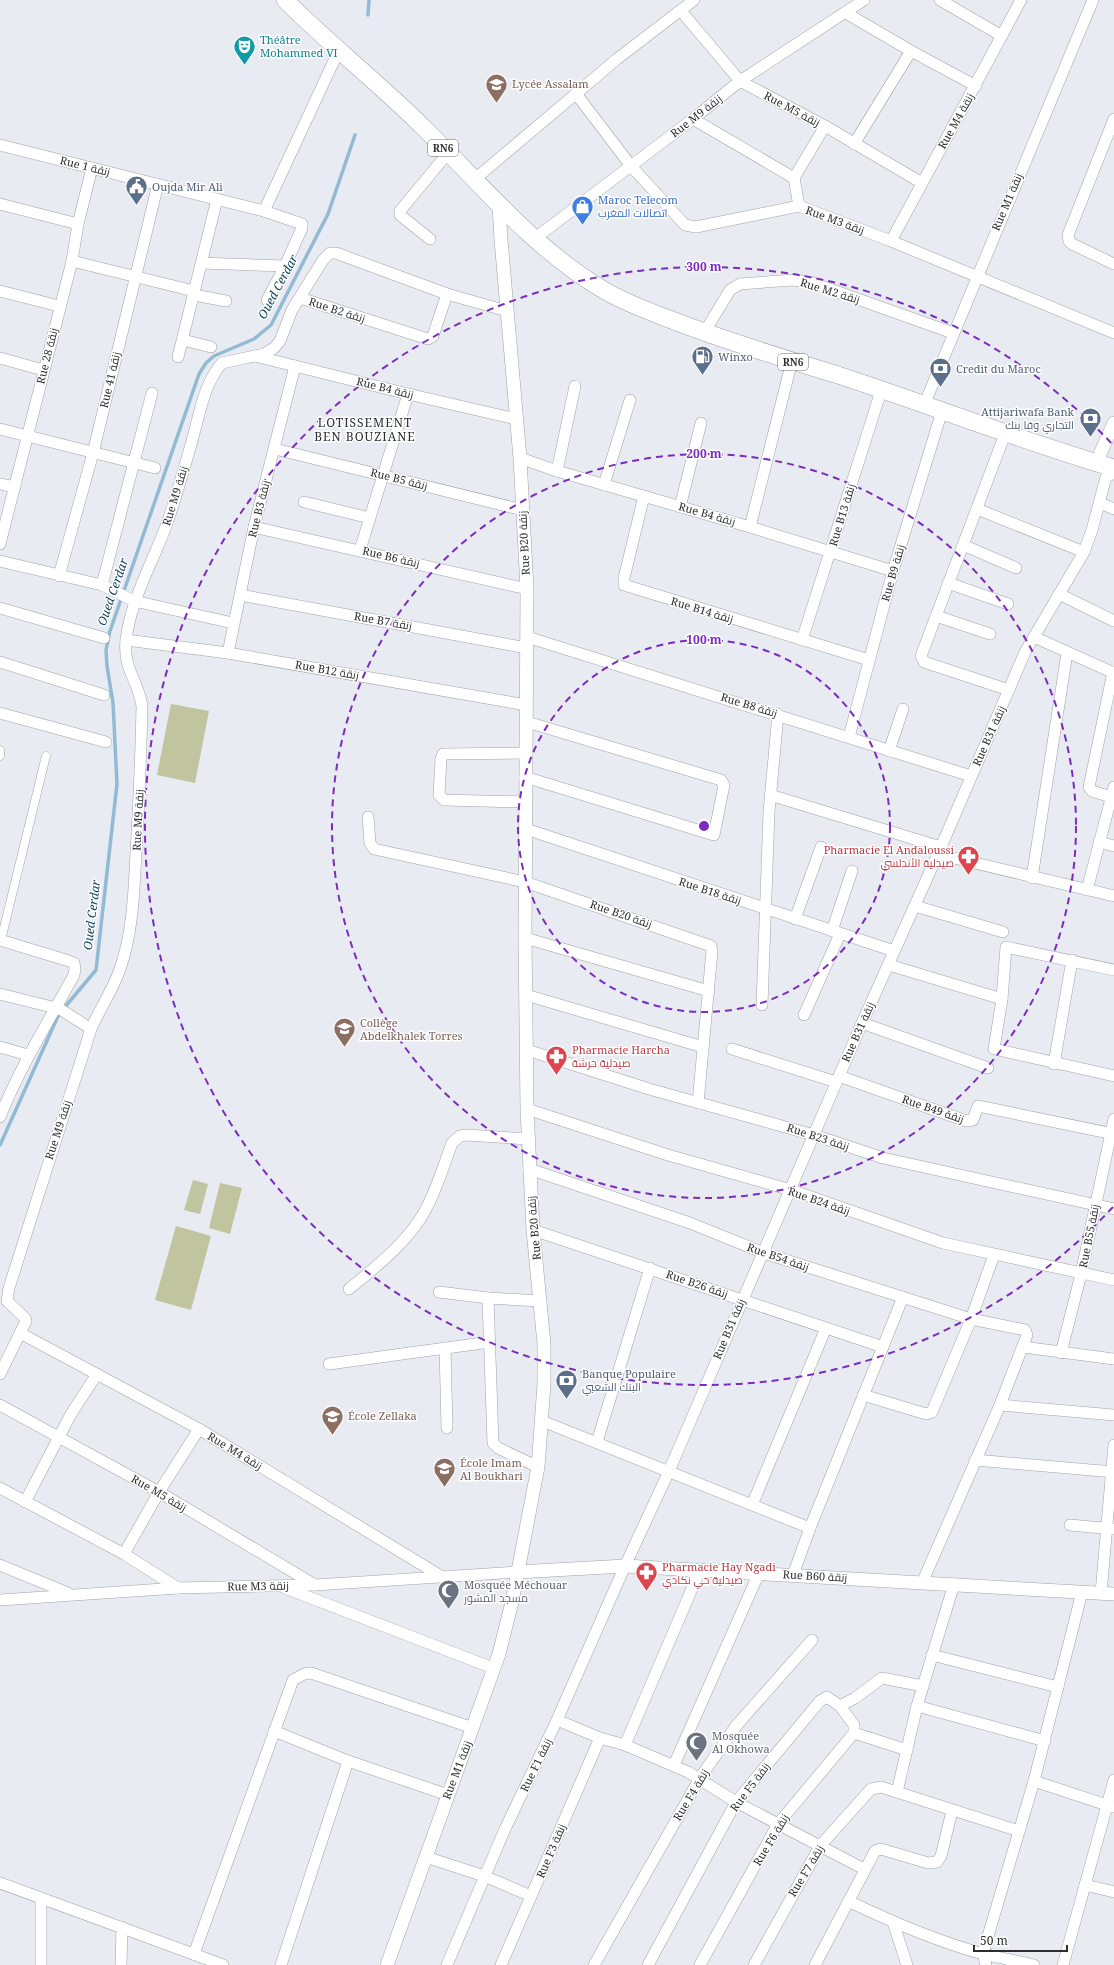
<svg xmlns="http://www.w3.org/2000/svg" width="1114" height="1965" viewBox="0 0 1114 1965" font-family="'Noto Serif',Cairo,serif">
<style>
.green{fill:#c0c49f}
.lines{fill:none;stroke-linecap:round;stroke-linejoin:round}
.stream{stroke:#92bbd3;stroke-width:3.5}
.pedestrian-casing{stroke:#9fa2a8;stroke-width:9}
.minor-casing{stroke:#9fa2a8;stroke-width:12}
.tertiary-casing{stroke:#9fa2a8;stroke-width:14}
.primary-casing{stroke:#9fa2a8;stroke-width:18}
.pedestrian{stroke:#fff;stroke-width:8}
.minor{stroke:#fff;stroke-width:11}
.tertiary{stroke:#fff;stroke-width:13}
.primary{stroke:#fff;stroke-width:17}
.ring{fill:none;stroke:#7b2cbf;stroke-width:2;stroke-dasharray:7 5}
.labels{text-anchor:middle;stroke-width:3;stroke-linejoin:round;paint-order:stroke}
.shield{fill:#fff;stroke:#6c6d6e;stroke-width:1}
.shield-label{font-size:10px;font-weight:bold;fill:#2d2e30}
.culture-label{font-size:11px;fill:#0d838f;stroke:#fff;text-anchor:start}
.education-label{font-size:11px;fill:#785e54;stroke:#fff;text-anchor:start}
.street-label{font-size:11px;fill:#2d2e30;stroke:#fff}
.service-label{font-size:11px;fill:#4e5e75;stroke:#fff;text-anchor:start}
.shop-label{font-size:11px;fill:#366cbe;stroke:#fff;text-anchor:start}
.health-label{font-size:11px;fill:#be3a42;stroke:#fff;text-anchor:start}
.worship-label{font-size:11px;fill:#5b616d;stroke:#fff;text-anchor:start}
.water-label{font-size:12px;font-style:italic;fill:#10455e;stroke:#fff}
.neighbourhood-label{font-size:12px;letter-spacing:1px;fill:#2d2e30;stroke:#fff}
.centre{fill:#7b2cbf;stroke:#fff;stroke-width:2}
.ring-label{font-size:12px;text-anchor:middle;font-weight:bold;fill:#7b2cbf;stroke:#fff;stroke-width:3;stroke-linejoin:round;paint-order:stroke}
</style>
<rect width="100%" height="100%" fill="#e8ebf2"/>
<g class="green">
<polygon points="171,704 209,711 195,783 157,775"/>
<polygon points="193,1180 208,1184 200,1214 184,1210"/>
<polygon points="220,1183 242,1188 230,1234 209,1228"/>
<polygon points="176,1226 211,1236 191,1310 155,1300"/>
</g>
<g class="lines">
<g class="stream">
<polyline points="368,15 369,0"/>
<polyline points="0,1145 59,1014 96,970 117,784 113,703 107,666 106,650 110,631 199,374 206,363 214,356 254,339 271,325 328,214 355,135"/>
</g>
<defs>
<g id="pedestrian">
<polyline points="0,750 0,756"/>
<polyline points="1,940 46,756"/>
</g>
<g id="minor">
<polyline points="940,0 1002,36"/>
<polyline points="681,11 740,81 825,126 922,183"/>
<polyline points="846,13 911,51 976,86"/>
<polyline points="577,95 631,166 685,225 696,227 799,206 891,241 1114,333"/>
<polyline points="693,119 794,178"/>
<polyline points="1114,119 1068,235 1069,241 1072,244 1114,264"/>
<polyline points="854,144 911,51"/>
<polyline points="0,145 264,211 302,224 302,228 285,266 267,300"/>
<polyline points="475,179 617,59 694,0"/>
<polyline points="0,204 78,224"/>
<polyline points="799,206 794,178 825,126"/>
<polyline points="264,211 339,50"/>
<polyline points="430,239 400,215 400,211 448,153"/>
<polyline points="534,239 693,119 740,81 864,0"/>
<polyline points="891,241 1021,0"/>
<polyline points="72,261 194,291"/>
<polyline points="201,263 285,266"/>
<polyline points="0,291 59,306"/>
<polyline points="194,295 226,301"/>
<polyline points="300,298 428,339 433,336 447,294"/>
<polyline points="704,333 730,290 740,284 793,280 810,282 953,333"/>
<polyline points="183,340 211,347"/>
<polyline points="255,356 408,394 516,419"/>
<polyline points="178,357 217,199"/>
<polyline points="0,358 43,370"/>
<polyline points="924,405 1093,0"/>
<polyline points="0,429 155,468"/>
<polyline points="1005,434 921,656 924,662 1009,690"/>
<polyline points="275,449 523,510"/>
<polyline points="520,458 557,471 750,527 893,571"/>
<polyline points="557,471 575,386"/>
<polyline points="0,484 15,487"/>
<polyline points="604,485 630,400"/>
<polyline points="644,496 624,578 624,585 869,660"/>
<polyline points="304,502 370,518"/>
<polyline points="1100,503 1114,509"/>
<polyline points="680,507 701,423"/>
<polyline points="977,509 1084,552"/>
<polyline points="254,527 527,589"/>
<polyline points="750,527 792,361"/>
<polyline points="0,544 72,261 78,224 92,168"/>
<polyline points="963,545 1016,568"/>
<polyline points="360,550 408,394"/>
<polyline points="0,561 102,585 134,601 233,623"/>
<polyline points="59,576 93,453 158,184"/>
<polyline points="948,583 1008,604"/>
<polyline points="102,585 152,393"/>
<polyline points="1059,594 1114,621"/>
<polyline points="240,595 527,648"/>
<polyline points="0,608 104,638"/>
<polyline points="936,616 990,634"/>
<polyline points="527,637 971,776"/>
<polyline points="1034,637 1114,673"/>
<polyline points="126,640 228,653 526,705"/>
<polyline points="802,640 881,391"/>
<polyline points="228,653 254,527 295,366"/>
<polyline points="0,662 104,695"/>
<polyline points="0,713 106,742"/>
<polyline points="849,737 893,571 942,411"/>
<polyline points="889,751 903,709"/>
<polyline points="525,777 714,835 724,785 721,780 527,722"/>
<polyline points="770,795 941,847"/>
<polyline points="1111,797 1092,791 1089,787 1113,672"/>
<polyline points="525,802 444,800 439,795 441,759 443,754 526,753"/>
<polyline points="368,817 370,843 374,849 525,882 711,946 712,951 698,1103"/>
<polyline points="526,829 894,951"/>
<polyline points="1099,842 1114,846"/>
<polyline points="937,854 1114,896"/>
<polyline points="1032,878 1067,653"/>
<polyline points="1087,890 1114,787"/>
<polyline points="915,906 1003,932"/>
<polyline points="795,919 821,847"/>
<polyline points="832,931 852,871"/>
<polyline points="525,938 709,991"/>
<path d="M0,940l69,21 5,2 1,5 -1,7c-26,47 -54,92 -74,142"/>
<polyline points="889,965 1002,999"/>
<polyline points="1114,970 1006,947 1002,999 994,1049 1114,1076"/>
<polyline points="0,994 60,1009 91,1029"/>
<polyline points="526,995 703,1047"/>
<polyline points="762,1005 769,812 778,714"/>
<polyline points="804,1015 840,934"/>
<polyline points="862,1023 988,1068"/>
<polyline points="0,1047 28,1055"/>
<polyline points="732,1049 836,1082"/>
<polyline points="527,1050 649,1089 814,1135 883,1158 1114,1209"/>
<polyline points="1054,1064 1072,960"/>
<polyline points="839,1076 966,1121 973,1120 978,1106 1114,1134"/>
<polyline points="527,1109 668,1155 791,1190 943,1243 1114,1280"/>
<polyline points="529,1169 690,1223 764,1253 971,1319 1025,1330 1027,1335 1000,1405 922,1583"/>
<polyline points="533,1230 883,1347"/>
<path d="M349,1289c27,-22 61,-49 77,-80 11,-21 18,-44 26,-66l8,-7 6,-1 63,4"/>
<polyline points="439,1292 488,1298 541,1301"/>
<polyline points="488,1298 493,1443 498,1448 538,1467"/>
<polyline points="20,1333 199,1429 444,1578"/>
<polyline points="1023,1347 1114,1359"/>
<polyline points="445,1348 447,1428"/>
<polyline points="1061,1353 1081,1274 1114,1119"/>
<polyline points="329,1364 490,1342"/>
<path d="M0,1374l26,-53 -1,-3 -18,-17 2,-13 82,-259c9,-21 22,-39 29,-60 13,-37 14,-78 16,-117 3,-49 5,-97 6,-146 -4,-27 -19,-36 -16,-66 5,-41 26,-76 40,-114 10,-28 18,-57 26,-85 7,-25 12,-58 30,-78l42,-9 10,-6 6,-7 12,-31 31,-50 7,-7h6l111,41 60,17"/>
<polyline points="863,1395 926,1414 932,1412 971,1319 994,1255"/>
<polyline points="0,1405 159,1492 315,1585"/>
<polyline points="1000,1405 1114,1415"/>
<polyline points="542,1421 810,1528"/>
<polyline points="597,1442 650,1268"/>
<polyline points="975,1460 1114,1472"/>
<polyline points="0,1488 124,1554 178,1588"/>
<polyline points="25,1502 71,1414 97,1374"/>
<polyline points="752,1505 826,1328"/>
<polyline points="1070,1525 1113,1529"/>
<polyline points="124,1554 159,1492 199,1429"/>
<polyline points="0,1565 68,1593"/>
<polyline points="793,1575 810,1528 903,1297"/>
<polyline points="285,1588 493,1668"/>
<polyline points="1101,1593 1114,1445"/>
<polyline points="0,1600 178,1588 315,1585 517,1572"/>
<polyline points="932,1655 1058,1687"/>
<polyline points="917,1706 1045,1741"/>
<polyline points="557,1720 600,1738 625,1745 688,1772 736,1802 864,1869"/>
<polyline points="274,1731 348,1761 448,1795"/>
<polyline points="854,1733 907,1750"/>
<polyline points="625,1745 700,1570"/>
<polyline points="674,1765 759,1573"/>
<polyline points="1034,1781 1113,1807"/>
<polyline points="897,1792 917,1706 954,1584"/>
<polyline points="426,1857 484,1876 531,1896"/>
<polyline points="0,1883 223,1965"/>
<polyline points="1085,1885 1114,1892"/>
<polyline points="41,1898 41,1965"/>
<path d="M848,1901c44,21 88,40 135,53 17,4 34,7 51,11"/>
<polyline points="893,1922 907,1965"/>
<polyline points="194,1954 293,1680 304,1674 311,1673 473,1728"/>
<polyline points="121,1965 122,1927"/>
<polyline points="281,1965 348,1761"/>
<polyline points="447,1965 505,1829 557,1720 625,1566 669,1471 862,1023 941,847 1025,652 1084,552 1092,530 1106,477 1114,473"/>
<polyline points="501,1965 600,1738"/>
<polyline points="594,1965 700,1778 736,1726 812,1640"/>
<polyline points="648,1965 736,1802 820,1701 827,1697 840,1706 855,1698 882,1678 923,1686"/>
<polyline points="700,1965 778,1824 854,1733 854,1725 840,1706"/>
<polyline points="754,1965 820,1846 871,1789 881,1787 1019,1831"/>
<polyline points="815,1965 875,1851 881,1849 928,1863 937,1862 941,1856 952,1811"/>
<polyline points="986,1965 983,1953 1034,1781 1082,1592"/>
<polyline points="1063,1965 1114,1780"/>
</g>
<g id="tertiary">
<polyline points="1096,463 1114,423"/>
<polyline points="517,1572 625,1566 1114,1594"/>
<polyline points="387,1965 499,1654 512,1602 538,1467 544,1384 544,1344 533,1230 527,1109 525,938 527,589 520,458 501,240 499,205"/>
</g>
<path id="primary" d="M285,0c45,45 95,84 140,129 57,56 108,119 177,160 21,13 44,21 67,30 56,22 114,39 172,57 91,30 181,65 273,92"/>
</defs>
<use href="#pedestrian" class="pedestrian-casing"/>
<use href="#minor" class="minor-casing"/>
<use href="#tertiary" class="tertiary-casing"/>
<use href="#primary" class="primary-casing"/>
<use href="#pedestrian" class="pedestrian"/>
<use href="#minor" class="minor"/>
<use href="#tertiary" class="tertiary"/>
<use href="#primary" class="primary"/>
</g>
<g class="ring">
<circle cx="704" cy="826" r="186"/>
<circle cx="704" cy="826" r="372"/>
<path d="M1113 1207A559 559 0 1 1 1113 445"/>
</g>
<defs>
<symbol id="theatre-pin" viewBox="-11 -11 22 30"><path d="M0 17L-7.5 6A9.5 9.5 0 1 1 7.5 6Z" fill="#0f9aa8" stroke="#fff"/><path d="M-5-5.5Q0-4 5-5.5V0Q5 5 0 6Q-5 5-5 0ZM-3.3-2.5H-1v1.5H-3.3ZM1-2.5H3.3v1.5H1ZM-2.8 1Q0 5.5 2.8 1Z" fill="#fff"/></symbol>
<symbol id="school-pin" viewBox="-11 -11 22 30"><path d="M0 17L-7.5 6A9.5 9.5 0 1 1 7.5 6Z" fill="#8d6e63" stroke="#fff"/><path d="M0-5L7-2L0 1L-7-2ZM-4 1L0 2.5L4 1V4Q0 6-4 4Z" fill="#fff"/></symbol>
<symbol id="civic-pin" viewBox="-11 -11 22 30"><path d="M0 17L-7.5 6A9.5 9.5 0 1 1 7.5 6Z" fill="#5c6f8a" stroke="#fff"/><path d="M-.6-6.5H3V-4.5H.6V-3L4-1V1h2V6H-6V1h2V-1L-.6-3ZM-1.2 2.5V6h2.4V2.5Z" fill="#fff"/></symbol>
<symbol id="shop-pin" viewBox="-11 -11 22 30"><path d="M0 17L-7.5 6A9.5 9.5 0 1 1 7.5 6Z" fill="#3f7fe0" stroke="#fff"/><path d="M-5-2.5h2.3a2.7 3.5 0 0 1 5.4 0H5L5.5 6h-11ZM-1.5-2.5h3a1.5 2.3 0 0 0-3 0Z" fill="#fff"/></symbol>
<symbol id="fuel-pin" viewBox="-11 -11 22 30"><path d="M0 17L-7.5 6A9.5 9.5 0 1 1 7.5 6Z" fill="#5c6f8a" stroke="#fff"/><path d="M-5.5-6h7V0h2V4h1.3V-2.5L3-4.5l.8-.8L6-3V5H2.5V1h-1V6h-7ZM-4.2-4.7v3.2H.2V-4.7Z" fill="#fff"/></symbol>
<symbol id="bank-pin" viewBox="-11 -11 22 30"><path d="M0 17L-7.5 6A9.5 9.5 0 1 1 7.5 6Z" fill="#5c6f8a" stroke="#fff"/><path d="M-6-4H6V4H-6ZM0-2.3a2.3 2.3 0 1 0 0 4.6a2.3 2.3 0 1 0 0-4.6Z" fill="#fff"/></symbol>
<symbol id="pharmacy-pin" viewBox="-11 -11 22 30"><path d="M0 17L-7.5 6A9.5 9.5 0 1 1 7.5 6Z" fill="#e0444e" stroke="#fff"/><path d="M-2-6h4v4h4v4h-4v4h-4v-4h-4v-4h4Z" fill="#fff"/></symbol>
<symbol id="mosque-pin" viewBox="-11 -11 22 30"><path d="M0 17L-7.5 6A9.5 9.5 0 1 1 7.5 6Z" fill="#6b7280" stroke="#fff"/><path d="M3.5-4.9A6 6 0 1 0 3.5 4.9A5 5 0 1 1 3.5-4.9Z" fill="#fff"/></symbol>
</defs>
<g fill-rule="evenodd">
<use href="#theatre-pin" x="232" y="34" width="25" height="34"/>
<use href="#school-pin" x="484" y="72" width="25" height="34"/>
<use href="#civic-pin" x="124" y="174" width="25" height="34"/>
<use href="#shop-pin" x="570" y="194" width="25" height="34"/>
<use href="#fuel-pin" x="690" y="344" width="25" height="34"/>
<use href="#bank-pin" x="928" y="356" width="25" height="34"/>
<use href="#bank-pin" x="1078" y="406" width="25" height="34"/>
<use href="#pharmacy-pin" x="956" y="844" width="25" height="34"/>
<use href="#school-pin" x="332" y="1016" width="25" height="34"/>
<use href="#pharmacy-pin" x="544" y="1044" width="25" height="34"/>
<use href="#bank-pin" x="554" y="1368" width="25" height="34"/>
<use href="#school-pin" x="320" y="1404" width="25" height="34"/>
<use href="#school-pin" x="432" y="1456" width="25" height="34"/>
<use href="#pharmacy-pin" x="634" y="1560" width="25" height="34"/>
<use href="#mosque-pin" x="436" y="1578" width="25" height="34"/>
<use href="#mosque-pin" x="684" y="1730" width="25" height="34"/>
</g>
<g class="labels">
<g class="shield">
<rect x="428" y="140" width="30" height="16" rx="3"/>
<rect x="778" y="354" width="30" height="16" rx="3"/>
</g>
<g class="shield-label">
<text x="443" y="152">RN6</text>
<text x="793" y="366">RN6</text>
</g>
<g class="culture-label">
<text x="260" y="44">Théâtre<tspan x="260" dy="13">Mohammed VI</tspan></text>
</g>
<g class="education-label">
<text x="512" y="88">Lycée Assalam</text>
<text x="360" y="1027">Collège<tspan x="360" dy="13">Abdelkhalek Torres</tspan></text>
<text x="348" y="1420">École Zellaka</text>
<text x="460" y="1467">École Imam<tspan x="460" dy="13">Al Boukhari</tspan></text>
</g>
<g class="street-label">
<text transform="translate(792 109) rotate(28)" y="4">Rue M5 زنقة</text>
<text transform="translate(696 116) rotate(-38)" y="4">Rue M9 زنقة</text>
<text transform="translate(956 121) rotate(-61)" y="4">Rue M4 زنقة</text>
<text transform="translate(85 166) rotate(14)" y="4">Rue زنقة 1</text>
<text transform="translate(1007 202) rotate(-67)" y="4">Rue M1 زنقة</text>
<text transform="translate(835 220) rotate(20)" y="4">Rue M3 زنقة</text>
<text transform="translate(830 291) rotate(17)" y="4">Rue M2 زنقة</text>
<text transform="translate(337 310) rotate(18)" y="4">Rue B2 زنقة</text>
<text transform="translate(47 356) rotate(-76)" y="4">Rue 28 زنقة</text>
<text transform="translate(110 380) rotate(-77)" y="4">Rue 41 زنقة</text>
<text transform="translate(385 388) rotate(14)" y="4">Rue B4 زنقة</text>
<text transform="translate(399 479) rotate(14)" y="4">Rue B5 زنقة</text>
<text transform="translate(175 496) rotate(-73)" y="4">Rue M9 زنقة</text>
<text transform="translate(259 509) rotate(-76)" y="4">Rue B3 زنقة</text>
<text transform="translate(707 514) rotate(16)" y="4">Rue B4 زنقة</text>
<text transform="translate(842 515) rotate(-73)" y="4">Rue B13 زنقة</text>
<text transform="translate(524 543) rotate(-93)" y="4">Rue B20 زنقة</text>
<text transform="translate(391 557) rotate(13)" y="4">Rue B6 زنقة</text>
<text transform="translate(893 573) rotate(-74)" y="4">Rue B9 زنقة</text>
<text transform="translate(702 610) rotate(17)" y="4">Rue B14 زنقة</text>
<text transform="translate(383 621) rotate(10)" y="4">Rue B7 زنقة</text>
<text transform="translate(327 670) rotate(10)" y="4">Rue B12 زنقة</text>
<text transform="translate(749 705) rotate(17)" y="4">Rue B8 زنقة</text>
<text transform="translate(989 736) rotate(-66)" y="4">Rue B31 زنقة</text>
<text transform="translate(138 820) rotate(-87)" y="4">Rue M9 زنقة</text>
<text transform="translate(710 891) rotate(18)" y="4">Rue B18 زنقة</text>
<text transform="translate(621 914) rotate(19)" y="4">Rue B20 زنقة</text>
<text transform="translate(858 1032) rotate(-66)" y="4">Rue B31 زنقة</text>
<text transform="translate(933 1109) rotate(19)" y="4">Rue B49 زنقة</text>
<text transform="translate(58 1130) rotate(-72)" y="4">Rue M9 زنقة</text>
<text transform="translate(818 1137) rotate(18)" y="4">Rue B23 زنقة</text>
<text transform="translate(819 1201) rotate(19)" y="4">Rue B24 زنقة</text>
<text transform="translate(534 1228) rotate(-95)" y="4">Rue B20 زنقة</text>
<text transform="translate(1089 1236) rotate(-79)" y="4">Rue B55 زنقة</text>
<text transform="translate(778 1257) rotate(19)" y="4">Rue B54 زنقة</text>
<text transform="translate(697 1284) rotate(19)" y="4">Rue B26 زنقة</text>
<text transform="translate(729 1329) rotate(-67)" y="4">Rue B31 زنقة</text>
<text transform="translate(235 1451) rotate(31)" y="4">Rue M4 زنقة</text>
<text transform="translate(159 1493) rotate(30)" y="4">Rue M5 زنقة</text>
<text transform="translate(815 1576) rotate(3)" y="4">Rue B60 زنقة</text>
<text transform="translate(258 1586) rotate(-1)" y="4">Rue M3 زنقة</text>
<text transform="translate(536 1765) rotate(-64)" y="4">Rue F1 زنقة</text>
<text transform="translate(457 1770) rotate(-69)" y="4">Rue M1 زنقة</text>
<text transform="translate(750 1787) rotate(-53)" y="4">Rue F5 زنقة</text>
<text transform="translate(691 1795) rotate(-59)" y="4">Rue F4 زنقة</text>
<text transform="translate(771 1840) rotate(-59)" y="4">Rue F6 زنقة</text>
<text transform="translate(551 1851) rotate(-67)" y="4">Rue F3 زنقة</text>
<text transform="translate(806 1871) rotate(-59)" y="4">Rue F7 زنقة</text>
</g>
<g class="service-label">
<text x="152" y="191">Oujda Mir Ali</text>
<text x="718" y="361">Winxo</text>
<text x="956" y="373">Credit du Maroc</text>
<text x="1074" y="416" text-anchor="end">Attijariwafa Bank<tspan x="1074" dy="13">التجاري وفا بنك</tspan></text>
<text x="582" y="1378">Banque Populaire<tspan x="582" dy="13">البنك الشعبي</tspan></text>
</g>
<g class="shop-label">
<text x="598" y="204">Maroc Telecom<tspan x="598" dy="13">اتصالات المغرب</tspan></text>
</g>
<g class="health-label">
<text x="954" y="854" text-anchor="end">Pharmacie El Andaloussi<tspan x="954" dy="13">صيدلية الأندلسي</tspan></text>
<text x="572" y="1054">Pharmacie Harcha<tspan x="572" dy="13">صيدلية حرشة</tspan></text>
<text x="662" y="1571">Pharmacie Hay Ngadi<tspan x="662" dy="13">صيدلية حي نكادي</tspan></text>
</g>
<g class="worship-label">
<text x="464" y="1589">Mosquée Méchouar<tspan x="464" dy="13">مسجد المشور</tspan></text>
<text x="712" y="1740">Mosquée<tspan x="712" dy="13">Al Okhowa</tspan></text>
</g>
<g class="water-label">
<text transform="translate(278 287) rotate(-62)" y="4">Oued Cerdar</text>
<text transform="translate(113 592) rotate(-71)" y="4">Oued Cerdar</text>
<text transform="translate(92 915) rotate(-83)" y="4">Oued Cerdar</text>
</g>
<g class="neighbourhood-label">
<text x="365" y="427">LOTISSEMENT<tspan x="365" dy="14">BEN BOUZIANE</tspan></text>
</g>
</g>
<circle cx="704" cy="826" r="6" class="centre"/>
<g class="ring-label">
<text x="704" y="271">300 m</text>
<text x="704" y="458">200 m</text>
<text x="704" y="644">100 m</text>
</g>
<path d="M974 1945v6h93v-6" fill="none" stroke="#2d2e30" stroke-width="2"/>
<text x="980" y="1945" font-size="12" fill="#2d2e30" stroke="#ffffff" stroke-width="3" paint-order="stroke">50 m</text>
</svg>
